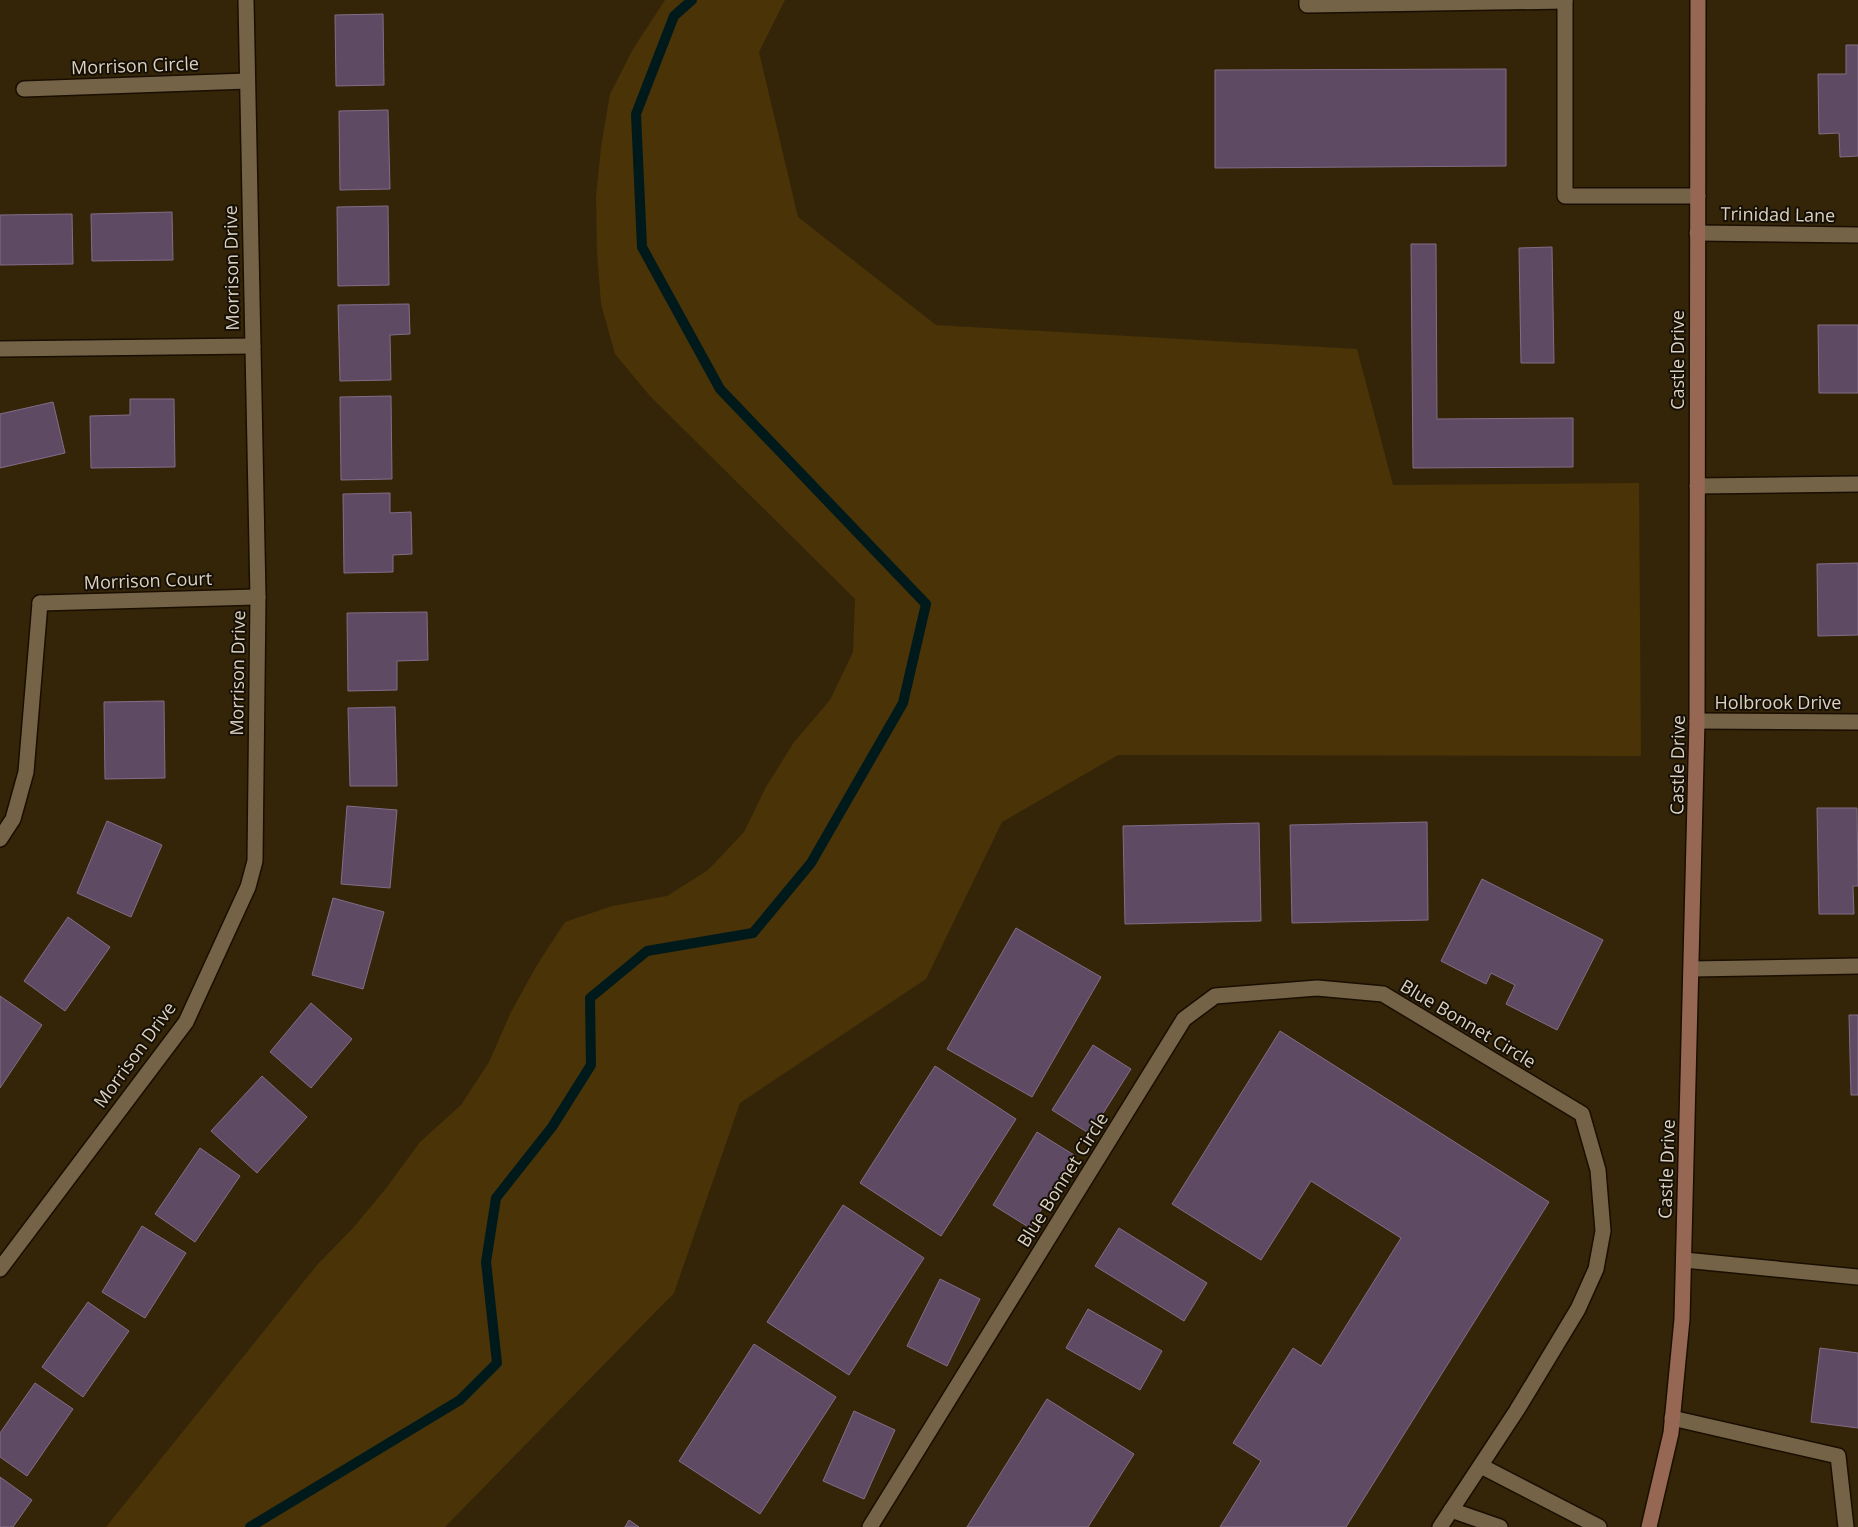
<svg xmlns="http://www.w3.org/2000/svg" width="1858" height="1527" viewBox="0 0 1858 1527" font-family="'Open Sans',sans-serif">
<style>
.green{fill:#493307}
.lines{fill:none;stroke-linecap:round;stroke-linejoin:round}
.stream{stroke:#001a1b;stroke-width:10}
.building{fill:#5e4a63;stroke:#826d87}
.lane-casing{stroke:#190e00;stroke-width:18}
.street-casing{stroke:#190e00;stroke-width:18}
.secondary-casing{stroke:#190e00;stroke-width:18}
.lane{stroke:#746347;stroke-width:15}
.street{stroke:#746347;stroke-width:15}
.secondary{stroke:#966752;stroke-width:15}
.labels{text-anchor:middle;stroke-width:4;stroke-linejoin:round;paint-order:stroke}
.street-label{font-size:18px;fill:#dbd2c2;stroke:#160f05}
</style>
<rect width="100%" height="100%" fill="#342509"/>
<polygon class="green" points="665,0 785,0 759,52 798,217 936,325 1357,349 1393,485 1639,483 1641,756 1118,755 1002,822 926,979 740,1103 674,1293 445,1527 106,1527 317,1265 353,1228 387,1187 420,1142 461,1105 489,1062 511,1012 537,965 565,922 612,906 667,896 708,870 744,832 766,787 794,742 830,700 853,652 855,599 650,396 615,354 601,304 597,252 596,197 601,147 610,94 633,49"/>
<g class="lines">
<polyline class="stream" points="250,1527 460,1400 497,1363 486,1262 496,1198 552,1127 591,1065 590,998 647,951 753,933 811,863 903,703 926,604 720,389 642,247 636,114 674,16 692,0"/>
</g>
<g class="building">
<polygon points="383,14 384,85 336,86 335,15"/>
<polygon points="1846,45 1858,45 1858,156 1840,157 1839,133 1819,134 1818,74 1846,74"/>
<polygon points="1506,69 1506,166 1215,168 1215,70"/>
<polygon points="388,110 390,189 340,190 339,111"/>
<polygon points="388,206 389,285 338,286 337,207"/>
<polygon points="172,212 173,260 92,261 91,214"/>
<polygon points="72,214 73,264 0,265 0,215"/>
<polygon points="1411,244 1436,244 1437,419 1573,418 1573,467 1413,468"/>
<polygon points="1552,247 1554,363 1521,363 1519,248"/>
<polygon points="409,304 410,334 390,335 391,380 340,381 338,305"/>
<polygon points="1818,325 1858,325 1858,393 1819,393"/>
<polygon points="391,396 392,479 341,480 340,397"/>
<polygon points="130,399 174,399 175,467 91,468 90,416 130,415"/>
<polygon points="53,402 65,453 0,468 0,414"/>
<polygon points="390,493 390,513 411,512 412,554 393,555 393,572 344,573 343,494"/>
<polygon points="1858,563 1858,635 1818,636 1817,564"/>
<polygon points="427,612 428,660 397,661 397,690 348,691 347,613"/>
<polygon points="164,701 165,778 105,779 104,702"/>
<polygon points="395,707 397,786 350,786 348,708"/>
<polygon points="347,806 397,810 390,888 341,884"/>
<polygon points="1817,808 1857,808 1858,886 1853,886 1854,914 1819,914"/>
<polygon points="107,821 162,845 131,917 77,893"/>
<polygon points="1427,822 1428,920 1292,923 1290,825"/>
<polygon points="1259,823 1261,921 1125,924 1123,826"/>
<polygon points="1482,879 1603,940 1557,1030 1506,1004 1515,985 1491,973 1486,984 1441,961"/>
<polygon points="333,898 384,912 363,989 312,975"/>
<polygon points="68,917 110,947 65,1011 24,981"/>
<polygon points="1016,928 1101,977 1032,1097 947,1049"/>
<polygon points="0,996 42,1025 0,1088"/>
<polygon points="311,1003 352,1039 311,1088 270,1052"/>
<polygon points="1849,1015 1858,1015 1858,1095 1851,1095"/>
<polygon points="1280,1031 1549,1202 1346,1527 1220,1527 1261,1461 1233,1443 1293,1348 1321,1366 1401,1238 1311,1181 1261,1260 1172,1204"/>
<polygon points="1093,1045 1131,1069 1090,1134 1052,1110"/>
<polygon points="935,1066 1016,1119 941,1236 860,1183"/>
<polygon points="262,1076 307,1117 257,1173 211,1131"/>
<polygon points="1037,1132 1074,1155 1030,1228 993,1205"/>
<polygon points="200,1148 240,1176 195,1242 155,1214"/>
<polygon points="843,1205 924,1258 849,1375 767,1322"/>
<polygon points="142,1226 186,1253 145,1318 102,1292"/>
<polygon points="1119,1228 1207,1283 1184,1321 1095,1266"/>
<polygon points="940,1279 980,1299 947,1366 907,1346"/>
<polygon points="88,1302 129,1331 83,1397 42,1367"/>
<polygon points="1088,1309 1162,1351 1140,1390 1066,1348"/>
<polygon points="754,1344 836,1397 760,1514 679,1461"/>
<polygon points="1820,1348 1858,1353 1858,1428 1811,1422"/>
<polygon points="35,1383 73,1409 27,1476 0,1457 0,1433"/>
<polygon points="1047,1399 1134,1454 1088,1527 967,1527"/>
<polygon points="854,1411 895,1430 864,1499 823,1481"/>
<polygon points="0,1477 32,1500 13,1527 0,1527"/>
<polygon points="629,1520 639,1527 625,1527"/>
</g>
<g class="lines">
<defs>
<g id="lane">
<polyline points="1307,0 1307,5 1565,1"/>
<polyline points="1565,0 1565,196 1698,196"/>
<polyline points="0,349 253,346"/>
<polyline points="1697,486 1858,484"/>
<polyline points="0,839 13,819 26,772 40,603"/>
<polyline points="1692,969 1858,966"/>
<polyline points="1684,1260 1858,1277"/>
<polyline points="1672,1418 1838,1456 1846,1527"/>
</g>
<g id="street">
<polyline points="24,89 247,81"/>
<polyline points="1697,233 1858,235"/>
<polyline points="40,603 258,597"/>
<polyline points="1697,721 1858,722"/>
<polyline points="0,1269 186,1022 248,887 255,861 258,597 246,0"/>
<polyline points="1481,1466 1599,1527"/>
<polyline points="1451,1510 1500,1527"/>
<polyline points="870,1527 1184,1019 1215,996 1317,988 1383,994 1582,1114 1598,1170 1603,1231 1596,1269 1578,1309 1517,1410 1440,1527"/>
</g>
<polyline id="secondary" points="1649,1527 1671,1433 1682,1319 1697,721 1698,0"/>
</defs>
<use href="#lane" class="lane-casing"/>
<use href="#street" class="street-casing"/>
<use href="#secondary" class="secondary-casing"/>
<use href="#lane" class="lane"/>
<use href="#street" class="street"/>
<use href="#secondary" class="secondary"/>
</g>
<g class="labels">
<g class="street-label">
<text transform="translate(135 66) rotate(-2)" y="6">Morrison Circle</text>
<text transform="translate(1778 215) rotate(1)" y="6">Trinidad Lane</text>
<text transform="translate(232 268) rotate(-91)" y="6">Morrison Drive</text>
<text transform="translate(1678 360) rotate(-90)" y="6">Castle Drive</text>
<text transform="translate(148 581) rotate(-2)" y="6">Morrison Court</text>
<text transform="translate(238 673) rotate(-89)" y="6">Morrison Drive</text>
<text x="1778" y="709">Holbrook Drive</text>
<text transform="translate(1678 765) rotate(-89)" y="6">Castle Drive</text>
<text transform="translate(1468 1024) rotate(31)" y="6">Blue Bonnet Circle</text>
<text transform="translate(135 1055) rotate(-54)" y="6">Morrison Drive</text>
<text transform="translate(1667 1169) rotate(-88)" y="6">Castle Drive</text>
<text transform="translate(1063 1180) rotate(-58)" y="6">Blue Bonnet Circle</text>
</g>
</g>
</svg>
